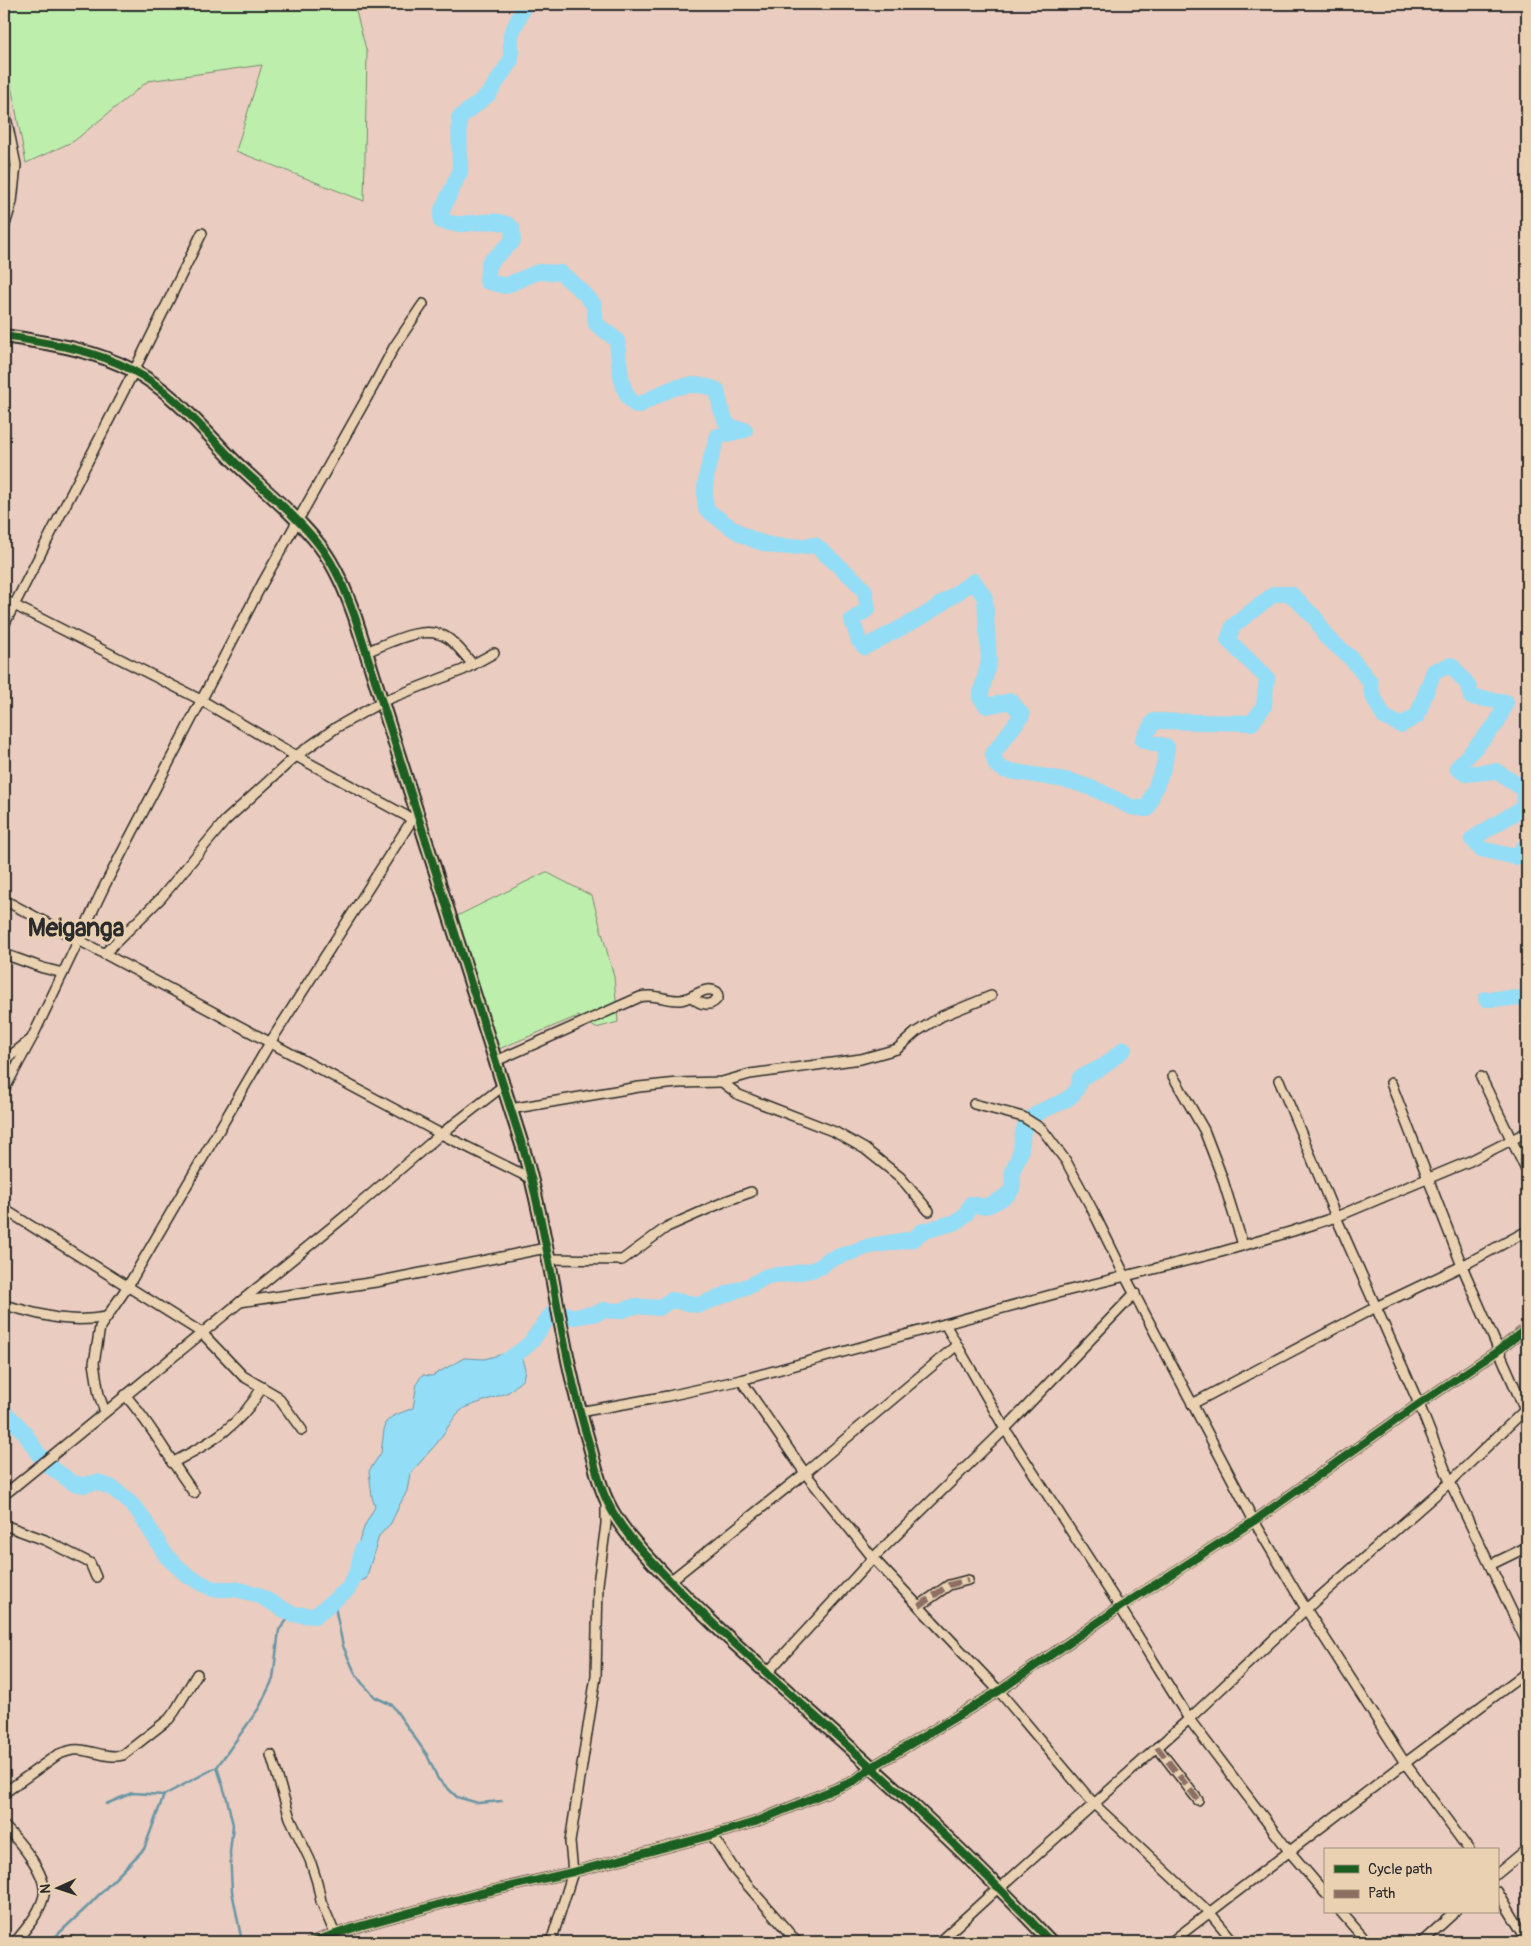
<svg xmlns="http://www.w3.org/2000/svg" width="1531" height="1946" viewBox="0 0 1531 1946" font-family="Pangolin,sans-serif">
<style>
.green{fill:#beeeac;stroke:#748c6c}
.water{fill:#94ddf6;stroke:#6a96a5}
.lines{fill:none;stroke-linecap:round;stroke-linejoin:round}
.stream{stroke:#6a96a5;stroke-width:2.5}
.river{stroke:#94ddf6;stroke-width:16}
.street-casing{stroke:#2b2b2b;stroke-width:12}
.secondary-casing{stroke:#2b2b2b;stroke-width:16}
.street{stroke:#e9d1b1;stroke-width:9}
.secondary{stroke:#e9d1b1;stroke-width:12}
.quiet{stroke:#8d6e63;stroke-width:6;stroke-dasharray:12 6;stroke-linecap:butt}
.cycleway-casing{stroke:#e9d1b1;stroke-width:11}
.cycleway{stroke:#1b5e20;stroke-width:8}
.labels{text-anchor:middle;stroke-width:5;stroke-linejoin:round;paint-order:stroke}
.town-label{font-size:25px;font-weight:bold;fill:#2b2b2b;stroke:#e9d1b1}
</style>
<rect width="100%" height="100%" fill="#eaccc0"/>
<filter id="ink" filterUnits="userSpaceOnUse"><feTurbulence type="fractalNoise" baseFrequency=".02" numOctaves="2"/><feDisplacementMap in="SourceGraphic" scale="10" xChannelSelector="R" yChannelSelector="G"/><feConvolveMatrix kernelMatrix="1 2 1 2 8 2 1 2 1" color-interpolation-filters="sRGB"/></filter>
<g filter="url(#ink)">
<g class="green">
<polygon points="4,4 354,4 367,53 364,201 236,151 262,65 148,81 74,141 26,163 4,49"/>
<polygon points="546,872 592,896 614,977 618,1022 596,1028 578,1016 487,1054 445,922"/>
</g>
<polygon class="water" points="511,1352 522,1359 525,1369 523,1379 509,1392 464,1408 456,1415 437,1443 410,1474 407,1491 400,1504 391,1523 379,1536 366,1579 360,1581 356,1579 357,1547 365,1525 375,1507 372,1497 369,1471 381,1453 385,1423 393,1416 413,1408 417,1383 422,1375 432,1376 464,1358 484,1359"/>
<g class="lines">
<g class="stream">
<polyline points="334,1602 343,1646 355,1673 362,1683 375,1697 392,1705 427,1755 438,1779 457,1797 478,1803 502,1801"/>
<polyline points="106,1804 132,1793 164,1795"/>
<polyline points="55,1937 87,1907 144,1849 164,1795 217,1767"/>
<polyline points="242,1942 232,1891 230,1852 233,1825 227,1799 217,1767 259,1708 273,1679 279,1630 292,1614"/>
</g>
<g class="river">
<path d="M525,4l-14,31v25l-22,34 -30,24 1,54 -18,38 -1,11c7,1 14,4 20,3 15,0 39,-8 51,4l1,13 -24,22 -2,18 18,5 33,-14 23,1 24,21 9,11 2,19 21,16c2,18 2,58 21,66 26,-15 49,-29 79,-16l4,19 7,18 17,3 -27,6c-8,25 -16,45 -12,73 39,30 58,43 109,36l40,35 10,11 3,18 -16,11 7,21 6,6 60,-32 49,-34 11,17 4,63 -9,36 7,9 24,-5 11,14 -29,39 3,11 8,5 67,11 26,9 34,17 16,2 17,-43 3,-19 -24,-7 11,-19 98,2 12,-17 3,-28 -39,-38 5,-14 41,-32h17l25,25 10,18 25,21 19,24 2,12 12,23 17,8 16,-9 17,-45 17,-6 17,20 3,12 35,5 -9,21 -40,45 9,6 30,-3 29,19 -1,17 -52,32 9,10 35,8 11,-13"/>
<polyline points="1486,999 1527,998"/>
<path d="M499,1365c11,-7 23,-13 32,-23 8,-10 13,-20 22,-29l13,1 7,3 25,-4 5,-3 17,1 15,-5 24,2 12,-8 28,5 54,-21 14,-8 23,-2 22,-4 10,-4 6,-6 42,-14 44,-7 7,-7 35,-10 10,-8 5,-10c5,1 10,3 15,2 7,-2 23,-10 26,-17 2,-6 -1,-13 1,-19 3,-7 7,-14 8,-21 1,-8 1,-16 4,-23 14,-25 52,-17 55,-48l24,-12 20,-17"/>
<polyline points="4,1413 14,1421 24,1432 39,1455 52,1468 73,1483 84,1485 97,1482 112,1488 124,1497 139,1512 167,1557 188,1576 213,1589 235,1589 256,1594 292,1614 315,1616 348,1589 358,1570 362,1549"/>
</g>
<defs>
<g id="street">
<polyline points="4,108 16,165 12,202 4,228"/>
<polyline points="4,600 201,700 296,756 412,819"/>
<polyline points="4,625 134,371 202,233"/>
<path d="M366,652c23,-9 60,-30 83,-13 9,7 17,17 24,26"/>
<polyline points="4,900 441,1134 532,1179"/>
<polyline points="4,954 43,968 63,973"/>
<polyline points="104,954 161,898 225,821 296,756 337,727 383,701 463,670 494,653"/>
<polyline points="4,1061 29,1041"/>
<path d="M496,1061l144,-64c14,-4 26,4 40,3 13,-1 25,-16 37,-8l1,5c-6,11 -18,8 -26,0"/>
<polyline points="1173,1076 1204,1130 1222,1177 1243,1245"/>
<polyline points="1481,1077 1527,1172"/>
<polyline points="1279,1080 1336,1217 1419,1404 1450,1482 1527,1643"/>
<polyline points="722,1082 739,1095 835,1132 865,1149 900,1177 929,1211"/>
<polyline points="1391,1083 1462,1266 1527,1415"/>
<polyline points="4,1090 32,1038 105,885 262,584 374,385 394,347 423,304"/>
<polyline points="974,1104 1023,1117 1042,1129 1066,1161 1092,1209 1125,1276 1254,1521 1306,1609 1405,1763 1469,1850"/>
<polyline points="510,1109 639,1087 678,1083 722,1082 750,1074 861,1059 897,1049 916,1032 942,1016 991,996"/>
<polyline points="4,1209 202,1333 243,1376 277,1396 302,1430"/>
<polyline points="548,1259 622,1260 667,1227 726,1201 751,1192"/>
<polyline points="240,1302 376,1282 546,1248"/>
<path d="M4,1305c39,10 62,19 103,12"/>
<polyline points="945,1324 1005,1429 1120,1607 1189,1719 1289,1851 1325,1893"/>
<polyline points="741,1380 805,1473 873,1558 999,1691 1094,1804 1210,1913 1234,1942"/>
<path d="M125,1395c27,30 45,66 69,98"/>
<polyline points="1192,1404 1376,1307 1462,1266 1527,1231"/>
<polyline points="105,1412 99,1395 94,1363 100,1327 128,1286 271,1041 417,812"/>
<polyline points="579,1412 668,1396 741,1380 1058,1293 1221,1252 1293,1231 1336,1217 1381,1198 1470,1161 1527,1132"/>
<path d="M172,1463c38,-20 69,-37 90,-76"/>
<polyline points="4,1495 349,1213 441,1134 503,1086"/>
<polyline points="4,1525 45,1540 90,1563 96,1577"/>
<polyline points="1490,1565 1527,1547"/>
<polyline points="670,1581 805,1473 957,1345"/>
<polyline points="919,1606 949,1585 968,1580"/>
<polyline points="767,1673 873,1558 1005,1429 1135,1293"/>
<polyline points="1157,1747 1198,1800"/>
<polyline points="271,1755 290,1818 310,1860 317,1882 321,1901 335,1934"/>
<path d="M4,1793l53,-38c7,-3 15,-6 23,-5 14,1 29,9 43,5l46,-36 6,-8 22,-37"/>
<path d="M4,1826c15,15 47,51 39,73 -5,16 -17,30 -28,43"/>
<polyline points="712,1835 736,1872 797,1942"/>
<polyline points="1497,1874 1527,1849"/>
<polyline points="1000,1888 1189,1719 1306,1609 1450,1482 1527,1408"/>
<polyline points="1497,1891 1527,1940"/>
<polyline points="1341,1912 1367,1942"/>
<polyline points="311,1942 360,1926 477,1894 573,1872 712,1835 755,1822 854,1781 872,1767 999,1691 1120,1607 1254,1521 1419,1404 1499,1350 1527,1328"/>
<polyline points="551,1942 573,1872 570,1842 596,1676 598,1584 606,1524 606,1501"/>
<polyline points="939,1942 999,1887"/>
<polyline points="1171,1942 1405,1763 1527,1672"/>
<polyline points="1422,1942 1455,1912"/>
</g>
<path id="secondary" d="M4,336c44,7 88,13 128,34 41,21 72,61 104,93 28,27 60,52 84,83 16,21 26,46 35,71l168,531c28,96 36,196 65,292 6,20 10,43 19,61 12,26 32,47 51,67 37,40 78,77 119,114 94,84 188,168 274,260"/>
</defs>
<use href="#street" class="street-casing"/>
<use href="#secondary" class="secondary-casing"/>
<use href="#street" class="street"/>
<use href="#secondary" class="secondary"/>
<g class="quiet">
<polyline points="919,1606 949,1585 968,1580"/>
<polyline points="1157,1747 1198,1800"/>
</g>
<defs>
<g id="cycleway">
<path d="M4,336c44,7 88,13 128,34 41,21 72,61 104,93 28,27 60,52 84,83 16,21 26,46 35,71l168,531c28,96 36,196 65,292 6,20 10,43 19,61 12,26 32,47 51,67 37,40 78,77 119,114 94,84 188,168 274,260"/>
<polyline points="311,1942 360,1926 477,1894 573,1872 712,1835 755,1822 854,1781 872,1767 999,1691 1120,1607 1254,1521 1419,1404 1499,1350 1527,1328"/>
</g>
</defs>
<use href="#cycleway" class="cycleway-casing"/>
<use href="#cycleway" class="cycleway"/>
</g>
</g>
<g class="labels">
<g class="town-label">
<text x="76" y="936">Meiganga</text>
</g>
</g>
<rect width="1531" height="1946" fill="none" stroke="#e9d1b1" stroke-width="20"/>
<rect x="10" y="10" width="1511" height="1926" fill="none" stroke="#2b2b2b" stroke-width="2" filter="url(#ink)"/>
<rect x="1324" y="1848" width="175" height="65" fill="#e9d1b1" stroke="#9d8f7b"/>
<rect x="1334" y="1865" width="25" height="8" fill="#1b5e20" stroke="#9d8f7b"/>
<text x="1368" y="1874" font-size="15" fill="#2b2b2b">Cycle path</text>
<rect x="1334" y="1890" width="25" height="8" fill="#8d6e63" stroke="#9d8f7b"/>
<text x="1368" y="1898" font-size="15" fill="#2b2b2b">Path</text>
<g transform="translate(58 1888) rotate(267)" stroke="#e9d1b1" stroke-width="4" paint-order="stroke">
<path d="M0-4L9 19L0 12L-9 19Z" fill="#2b2b2b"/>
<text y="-8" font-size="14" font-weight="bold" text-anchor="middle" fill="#2b2b2b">N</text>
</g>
</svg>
